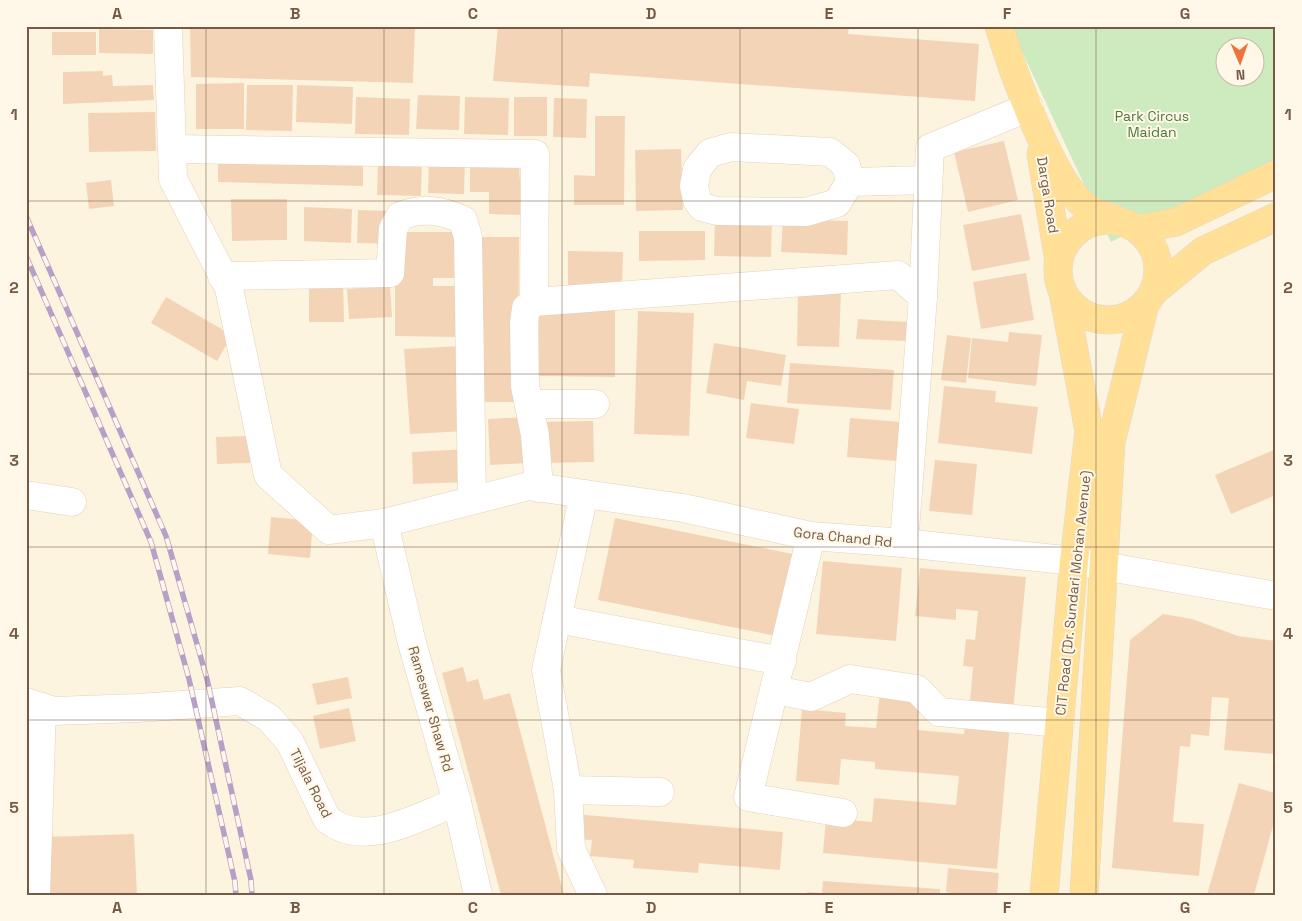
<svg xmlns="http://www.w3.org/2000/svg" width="1302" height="921" viewBox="0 0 1302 921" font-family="'Space Grotesk',sans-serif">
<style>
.green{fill:#cdebbe;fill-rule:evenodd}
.building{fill:#f4d4b6}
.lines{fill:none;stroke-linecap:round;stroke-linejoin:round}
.minor-casing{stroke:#e2d1bc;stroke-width:29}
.major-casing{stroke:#ded8d3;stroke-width:29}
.minor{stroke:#fff;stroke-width:28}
.major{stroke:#ffe096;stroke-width:28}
.rail-casing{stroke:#b89fc7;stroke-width:5.5}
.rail{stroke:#fff8e8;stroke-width:4;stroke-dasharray:11;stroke-linecap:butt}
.grid{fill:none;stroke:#755b46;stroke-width:1;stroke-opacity:0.55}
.labels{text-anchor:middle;stroke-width:4;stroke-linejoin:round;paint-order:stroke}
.park-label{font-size:14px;fill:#4b7c3e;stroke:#fff8e8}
.street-label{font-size:14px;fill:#755b46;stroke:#fff8e8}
.neatline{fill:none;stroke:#755b46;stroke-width:2}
.grid-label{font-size:16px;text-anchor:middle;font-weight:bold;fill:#755b46}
</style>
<rect width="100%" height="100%" fill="#fdf4e0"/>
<path class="green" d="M1010,26h266v133l-165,83zM1224,48h30v30h-30z"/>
<g class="building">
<polygon points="190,26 415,26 413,83 191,77"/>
<polygon points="498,26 849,26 848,34 979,44 975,101 590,73 589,87 493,81"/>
<polygon points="99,29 153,30 153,54 99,53"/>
<rect x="52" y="32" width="44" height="23"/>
<polygon points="103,71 103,76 112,75 113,86 153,85 154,100 63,104 63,72"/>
<polygon points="244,83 244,129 196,129 196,84"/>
<polygon points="247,85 293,85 292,131 246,130"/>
<polygon points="297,85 353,87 352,124 296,122"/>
<polygon points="418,95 460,96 459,130 416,129"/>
<polygon points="356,97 410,99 409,135 355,134"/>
<polygon points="465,97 509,98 508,135 464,134"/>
<rect x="514" y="97" width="33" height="39"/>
<polygon points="554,98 587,99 586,138 553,137"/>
<polygon points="155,112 156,151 89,152 88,113"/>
<polygon points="595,116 625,116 624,205 574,205 574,175 595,176"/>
<polygon points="1004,141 1018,200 968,212 954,152"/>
<polygon points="681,149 683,210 636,211 635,150"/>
<polygon points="429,158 465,160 464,194 428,193"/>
<polygon points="218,159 363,164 363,186 218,182"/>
<polygon points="378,160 422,161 421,196 377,195"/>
<polygon points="470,164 519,165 522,215 489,214 489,192 470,192"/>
<polygon points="111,180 114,206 89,209 86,183"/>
<polygon points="231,199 287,199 287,240 232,241"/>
<polygon points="304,207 352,209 351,243 304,241"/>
<polygon points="358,210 391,211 390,244 357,243"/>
<polygon points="1021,214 1030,260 972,271 963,225"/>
<polygon points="715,218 772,220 771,257 714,256"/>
<polygon points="783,219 848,221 847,255 781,252"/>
<polygon points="639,231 705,231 705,260 639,261"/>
<polygon points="395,232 456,232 456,278 433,278 433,286 455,286 455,337 395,336"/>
<polygon points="481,237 519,237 518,402 480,402"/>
<polygon points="568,251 623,252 622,292 568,292"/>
<polygon points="1026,273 1034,320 981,329 973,282"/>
<polygon points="309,278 343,278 344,322 309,322"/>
<polygon points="390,286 392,317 349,319 347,289"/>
<polygon points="798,290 841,291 839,347 797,346"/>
<polygon points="166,297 232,335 217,361 151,323"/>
<polygon points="539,302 615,303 615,377 539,376"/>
<polygon points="638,311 694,313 689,436 634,434"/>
<polygon points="858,319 907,322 906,341 856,339"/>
<polygon points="1009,332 1042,335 1036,386 968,378 972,338 1008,342"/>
<polygon points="947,335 971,338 966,383 941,380"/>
<polygon points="714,343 786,355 781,386 747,381 744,400 706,393"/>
<polygon points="461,346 466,431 410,434 404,349"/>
<polygon points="790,363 894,370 891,410 787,403"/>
<polygon points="944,386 996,391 995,402 1038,407 1032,454 938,443"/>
<polygon points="751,403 799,409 794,444 746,438"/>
<polygon points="527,417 529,463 490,465 488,419"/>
<polygon points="850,418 901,422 897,461 847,457"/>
<polygon points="593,421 594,462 539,463 538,422"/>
<polygon points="249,436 250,463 217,464 216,437"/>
<polygon points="468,449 469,482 413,484 412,452"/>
<polygon points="1276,449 1276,495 1231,514 1215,475"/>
<polygon points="935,460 977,464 972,515 929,511"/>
<polygon points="271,517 313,521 310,558 268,554"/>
<polygon points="615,518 798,555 781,637 598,600"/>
<polygon points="823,561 902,568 896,641 816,634"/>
<polygon points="920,568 1026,577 1013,711 970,702 973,667 963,666 966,639 975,640 978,611 956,609 956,620 915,616"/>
<polygon points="1163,614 1192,619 1238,636 1276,641 1276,754 1224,750 1229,698 1212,697 1209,736 1191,734 1190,747 1180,746 1173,822 1204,824 1199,876 1112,868 1130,640"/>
<polygon points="463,667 467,682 478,679 484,700 510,693 564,895 501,895 442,673"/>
<polygon points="348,677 352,698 317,705 312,684"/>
<polygon points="880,692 920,696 917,730 964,734 965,720 1010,724 997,869 823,853 826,818 872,822 874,798 956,805 959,776 875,769 875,762 841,759 839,785 796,781 802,709 846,713 845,726 876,728"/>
<polygon points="349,708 356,741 320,749 313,716"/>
<polygon points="1239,783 1276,793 1276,815 1254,895 1207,895"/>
<polygon points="574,814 783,832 780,870 699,863 698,873 633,868 634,860 590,856 592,840 572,839"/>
<polygon points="134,834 137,895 45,895 43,837"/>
<polygon points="948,868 999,873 997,895 961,895 946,892"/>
<polygon points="823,881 940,889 940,895 807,895 807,892 822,893"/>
</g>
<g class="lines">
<defs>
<g id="minor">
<polyline points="168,26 173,179 229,288 268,475 329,530 384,523 529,486 683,508 811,536 904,543 1074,561 1276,596"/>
<polyline points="172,149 535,154 534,302 526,308 524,323 525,386 535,435 539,488"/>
<polyline points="850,182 846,165 830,152 731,147 710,153 697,169 694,186 697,200 702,207 717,211 806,212 837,203 850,182 928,180"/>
<path d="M222,276l168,-3 3,-44 7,-13c23,-9 41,-6 63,4l5,17 4,263"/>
<polyline points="534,302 898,275 923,297"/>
<polyline points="529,404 595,404"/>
<polyline points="584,494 546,670 568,790 571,849 593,895"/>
<polyline points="26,495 72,502"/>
<polyline points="384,523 412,643 457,802 478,895"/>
<polyline points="811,536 748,797 843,813"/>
<polyline points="904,543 923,297 930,148 1029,107"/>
<polyline points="557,619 782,661"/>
<polyline points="775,690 811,697 850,679 917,689 939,712 1060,723"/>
<path d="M26,702l28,9 83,-3 103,-7 29,17 21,24 37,77c37,31 92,-3 130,-17"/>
<polyline points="568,790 660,792"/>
<polyline points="36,895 42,707"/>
</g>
<g id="major">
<path d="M999,26c13,43 54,161 90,183 8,5 20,8 29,11"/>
<polyline points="1041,154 1059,261"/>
<circle cx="1108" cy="270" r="50"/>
<polyline points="1137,229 1176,222 1276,174"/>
<polyline points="1153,292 1203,251 1276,217"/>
<polyline points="1044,895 1074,561 1089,431 1063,292"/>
<polyline points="1084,895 1111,442 1145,304"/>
</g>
</defs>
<use href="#minor" class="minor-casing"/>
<use href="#major" class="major-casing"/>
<use href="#minor" class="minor"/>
<use href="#major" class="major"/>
<defs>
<g id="rail">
<polyline points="26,216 166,536 207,679 251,880 252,895"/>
<polyline points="26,256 151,542 189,679 235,882 236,895"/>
</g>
</defs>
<use href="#rail" class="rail-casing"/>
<use href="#rail" class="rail"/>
</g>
<path class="grid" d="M206,26v869M384,26v869M562,26v869M740,26v869M918,26v869M1096,26v869M26,201h1250M26,374h1250M26,547h1250M26,720h1250"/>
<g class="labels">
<g class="park-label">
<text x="1152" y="121">Park Circus<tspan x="1152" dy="16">Maidan</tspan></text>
</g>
<g class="street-label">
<text transform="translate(1048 195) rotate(81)" y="5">Darga Road</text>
<text transform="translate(843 537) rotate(6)" y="5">Gora Chand Rd</text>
<text transform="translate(1073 593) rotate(-84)" y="5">CIT Road (Dr. Sundari Mohan Avenue)</text>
<text transform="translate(431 709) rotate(74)" y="5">Rameswar Shaw Rd</text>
<text transform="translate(311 783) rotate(63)" y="5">Tiljala Road</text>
</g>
</g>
<rect width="1302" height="921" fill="none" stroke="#fff8e8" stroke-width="55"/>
<g transform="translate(1240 62) rotate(178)"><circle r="24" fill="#fff8e8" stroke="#c8b9a7"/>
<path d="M0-4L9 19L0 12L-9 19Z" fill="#ee743e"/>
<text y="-8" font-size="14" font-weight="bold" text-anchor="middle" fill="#755b46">N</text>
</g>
<rect x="28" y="28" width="1246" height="866" class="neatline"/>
<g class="grid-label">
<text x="117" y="19">A</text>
<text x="295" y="19">B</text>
<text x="473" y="19">C</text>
<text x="651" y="19">D</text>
<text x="829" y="19">E</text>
<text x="1007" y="19">F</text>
<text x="1185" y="19">G</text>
<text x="14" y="120">1</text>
<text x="1288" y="120">1</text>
<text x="14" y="293">2</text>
<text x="1288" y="293">2</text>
<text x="14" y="466">3</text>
<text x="1288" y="466">3</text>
<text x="14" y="639">4</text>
<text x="1288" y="639">4</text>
<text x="14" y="813">5</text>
<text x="1288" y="813">5</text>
<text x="117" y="913">A</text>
<text x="295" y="913">B</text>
<text x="473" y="913">C</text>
<text x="651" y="913">D</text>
<text x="829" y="913">E</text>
<text x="1007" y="913">F</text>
<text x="1185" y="913">G</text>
</g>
</svg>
